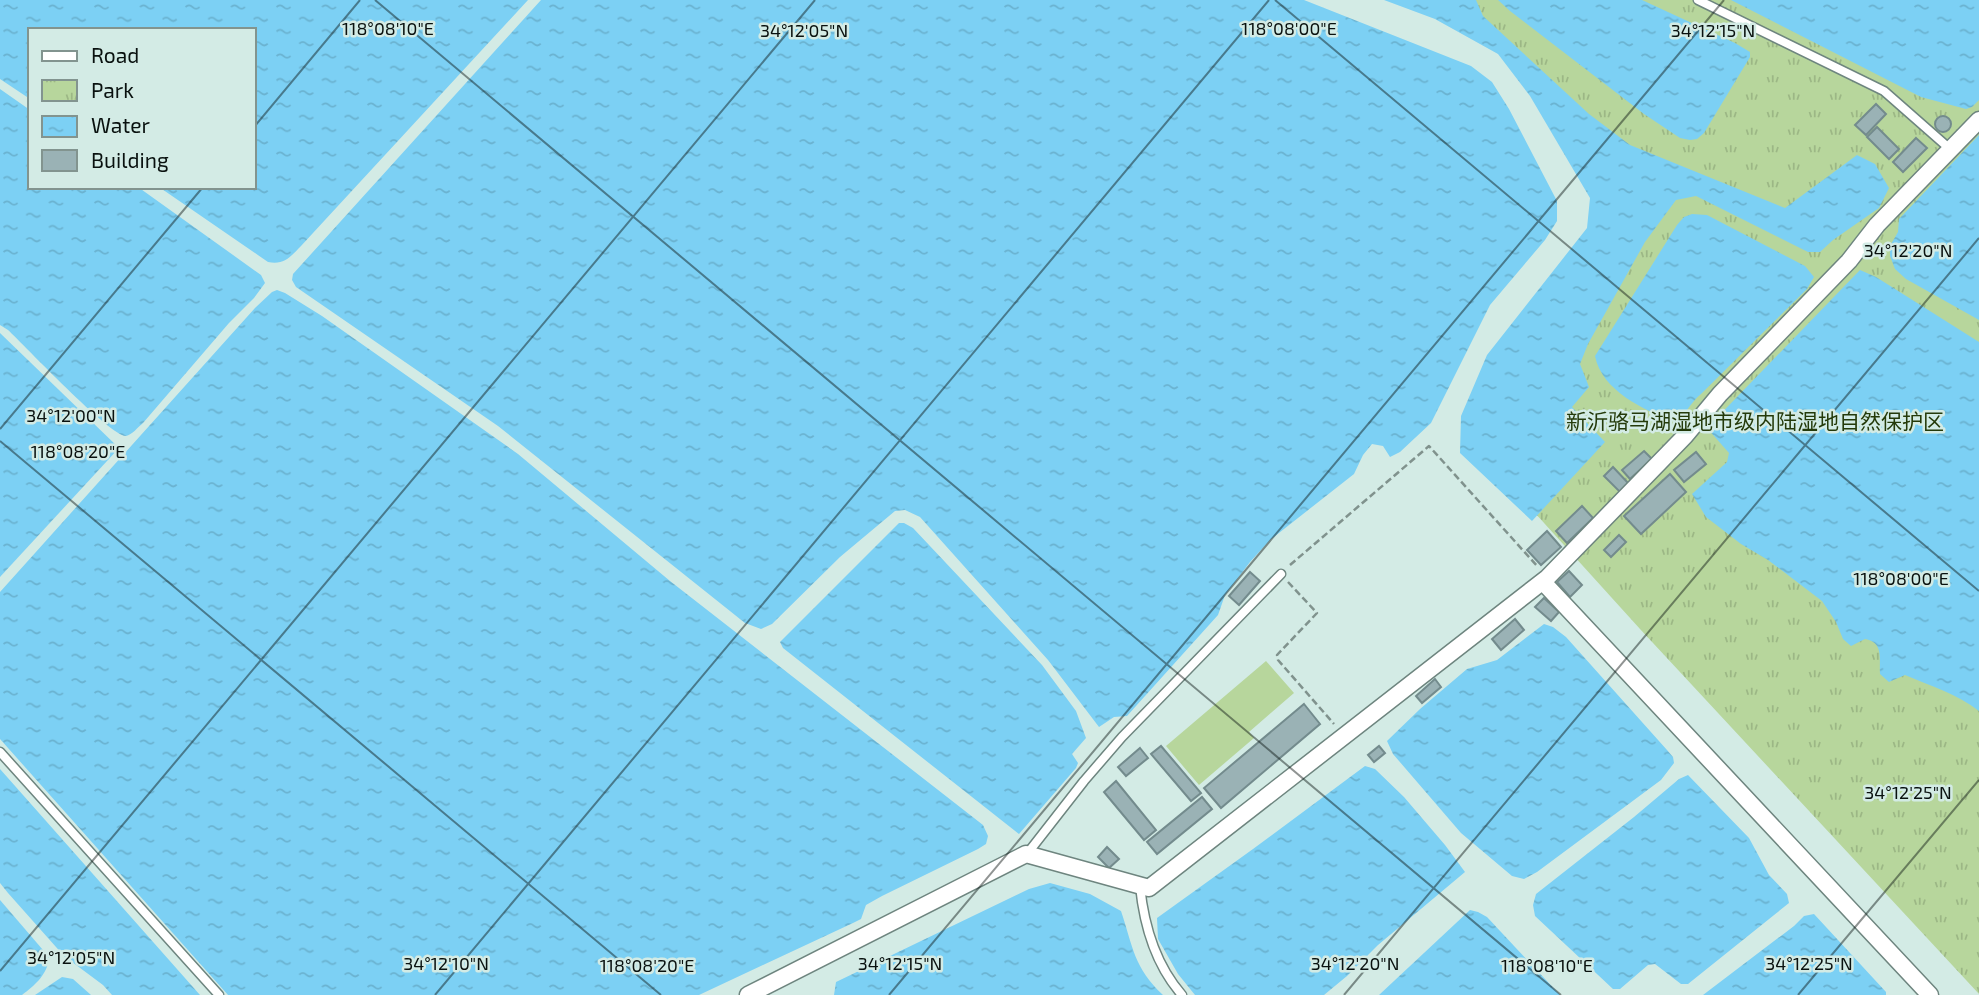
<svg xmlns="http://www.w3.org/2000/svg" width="1979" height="995" viewBox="0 0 1979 995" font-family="'Exo 2','Noto Sans SC',sans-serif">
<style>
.green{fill:#b7d69c}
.park{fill:url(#park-tufts)}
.water{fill:url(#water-ripples)}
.building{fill:#9ab2b5;stroke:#738b8d;stroke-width:2}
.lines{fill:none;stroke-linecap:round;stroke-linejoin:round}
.service-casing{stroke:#6e857f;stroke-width:11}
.minor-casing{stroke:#6e857f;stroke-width:19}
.path{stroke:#80928d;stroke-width:2.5;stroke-dasharray:7 3.5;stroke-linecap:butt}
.service{stroke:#fff;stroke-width:8}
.minor{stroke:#fff;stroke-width:16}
.ticks{fill:none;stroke:#09110f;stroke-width:2;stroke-opacity:0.45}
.labels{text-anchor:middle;stroke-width:5;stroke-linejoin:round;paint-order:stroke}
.park-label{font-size:21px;fill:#243a0a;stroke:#d3ebe5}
.ticks-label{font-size:18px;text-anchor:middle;fill:#09110f;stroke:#d3ebe5;stroke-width:5;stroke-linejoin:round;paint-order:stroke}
</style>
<defs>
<pattern id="park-tufts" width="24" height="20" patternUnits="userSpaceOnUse" patternTransform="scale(1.75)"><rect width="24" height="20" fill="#b7d69c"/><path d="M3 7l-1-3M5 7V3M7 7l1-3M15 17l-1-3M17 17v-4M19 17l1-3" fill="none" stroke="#9cb785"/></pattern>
<pattern id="water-ripples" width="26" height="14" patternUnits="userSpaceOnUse" patternTransform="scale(1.75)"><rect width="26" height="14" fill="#7cd0f4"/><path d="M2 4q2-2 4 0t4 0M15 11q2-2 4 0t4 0" fill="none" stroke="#6ab2d0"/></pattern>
</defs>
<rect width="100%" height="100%" fill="#d3ebe5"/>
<polygon class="green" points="1266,661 1294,693 1249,732 1254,738 1199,785 1166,746"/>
<polygon class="park" points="1448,0 1979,0 1979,994 1640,629 1487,460 1622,168"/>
<g class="water">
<path d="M0,0h528l-227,246c-11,11 -16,19 -33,16l-109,-75h95v-157h-224v69l-30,-20z"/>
<polygon points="541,0 1304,0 1471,66 1492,82 1509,109 1557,201 1557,221 1545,240 1490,305 1431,423 1400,452 1390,457 1383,446 1372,444 1363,455 1354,474 1270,540 1250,562 1225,595 1218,615 1127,716 1114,717 1099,727 1048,660 920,517 905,510 895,511 840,557 772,624 761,629 745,623 498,426 296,287 292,280 293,274"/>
<polygon points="1384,0 1476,0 1483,16 1589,114 1630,145 1785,208 1857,155 1875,164 1889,188 1879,208 1833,240 1820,252 1808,252 1696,196 1676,200 1645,242 1588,344 1580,364 1589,387 1572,407 1605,442 1532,521 1460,453 1461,416 1487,355 1587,228 1590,198 1530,96 1498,54 1435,19"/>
<polygon points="1498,0 1642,0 1735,43 1750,52 1750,57 1704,133 1697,139 1690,140 1680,138 1644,114 1510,11"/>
<polygon points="1731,0 1979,0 1979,100 1972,107 1966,109 1921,97"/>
<path d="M0,89l30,21v77h108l123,88 4,8 -11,15 -25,25 -86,100c-5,4 -11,12 -17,13 -15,1 -102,-91 -118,-106l-8,-5z"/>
<polygon points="1979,135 1979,320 1906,279 1895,269 1890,256 1890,246 1898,232 1899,219"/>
<path d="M1692,214l15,1 98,51 9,11 -7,12 -106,105c-11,9 -17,23 -26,28 -31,-12 -73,-31 -80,-66l82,-131 7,-8z"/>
<path d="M1860,270l16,7 103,65v369c-22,-17 -48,-25 -74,-36l-16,7 -9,-8c-1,-15 4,-32 -15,-35l-14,7 -8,-7 -7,-17 -14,-21 -54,-41 -27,-16 -35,-27 -14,-23 35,-32 2,-9 -22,-25z"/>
<polygon points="277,290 285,293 322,316 518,454 670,581 983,825 988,836 986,844 978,849 882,896 866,905 861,919 853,923 699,995 228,995 0,739 0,592 255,308 272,292"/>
<polygon points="0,333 119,448 0,577"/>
<polygon points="899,523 904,523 913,528 1042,665 1076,711 1086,738 1072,754 1078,763 1076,768 1019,834 783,648 780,642"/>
<polygon points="1544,624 1553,627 1566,637 1667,750 1673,757 1674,763 1661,780 1537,872 1524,879 1512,876 1461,833 1393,754 1387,741 1420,709 1467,669 1497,660"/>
<polygon points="1365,766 1375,769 1404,797 1445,845 1465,872 1378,945 1347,976 1324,995 1195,995 1178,974 1158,939 1157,918 1253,849"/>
<polygon points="0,769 200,995 112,995 103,985 64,956 8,893 0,883"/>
<polygon points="1688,775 1749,838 1769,875 1787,894 1789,903 1688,984 1681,984 1655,964 1648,965 1620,989 1613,989 1535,916 1533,905 1536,894 1634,817 1679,779"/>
<path d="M1050,883l40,11 31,17c12,36 13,57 42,84h-329l2,-13 193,-93z"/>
<path d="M0,900l49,57c-1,17 -14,28 -27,38h-22z"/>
<polygon points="1470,910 1478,912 1487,917 1560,995 1379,995"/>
<polygon points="1814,914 1886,992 1886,995 1703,995 1794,926 1804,916"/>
<polygon points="62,977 73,979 91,995 35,995"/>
</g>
<g class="building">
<polygon points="1876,104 1886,114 1866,135 1855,125"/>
<circle cx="1943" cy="124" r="8"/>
<polygon points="1877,127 1899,149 1889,159 1867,137"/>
<polygon points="1916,138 1927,148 1903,172 1893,162"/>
<polygon points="1644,451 1652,459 1630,479 1622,470"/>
<polygon points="1696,452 1706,464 1684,482 1674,470"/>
<polygon points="1613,467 1629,484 1620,492 1604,476"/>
<polygon points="1670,474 1686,492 1641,534 1624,516"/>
<polygon points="1582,506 1593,518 1567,543 1556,531"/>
<polygon points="1547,531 1561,547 1541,565 1527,550"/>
<polygon points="1619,535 1626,542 1611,557 1604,550"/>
<polygon points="1569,571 1582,585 1570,597 1557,582"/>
<polygon points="1250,572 1260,581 1239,605 1229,596"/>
<polygon points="1544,598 1559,612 1551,621 1535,607"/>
<polygon points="1515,619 1524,630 1501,650 1492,639"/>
<polygon points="1435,679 1441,687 1422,703 1416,696"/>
<polygon points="1304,704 1320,724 1221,808 1204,788"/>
<polygon points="1161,746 1201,793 1191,801 1151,754"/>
<polygon points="1379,746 1385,753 1374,762 1368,755"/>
<polygon points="1140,748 1148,758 1126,776 1118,767"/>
<polygon points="1116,781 1156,830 1144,840 1104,792"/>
<polygon points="1202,797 1212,809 1157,854 1147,842"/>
<polygon points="1107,847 1119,859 1109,868 1098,857"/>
</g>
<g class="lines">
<defs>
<g id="service">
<polyline points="1698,0 1884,91 1950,149"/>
<polyline points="0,752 219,995"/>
<polyline points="1027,854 1084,781 1122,737 1281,574"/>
<path d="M1140,886c4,40 15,78 42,109"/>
</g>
<g id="minor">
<polyline points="1543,582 1930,995"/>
<polyline points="748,995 1026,854 1149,888 1547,578 1685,436 1720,394 1849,261 1877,225 1979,120"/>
</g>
</defs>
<use href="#service" class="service-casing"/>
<use href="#minor" class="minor-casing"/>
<g class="path">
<polyline points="1290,565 1429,446 1538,567"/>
<polyline points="1288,582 1317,613 1277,655 1278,660 1334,724"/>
</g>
<use href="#service" class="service"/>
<use href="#minor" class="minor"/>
</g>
<path class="ticks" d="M375,0l1186,995M1275,0l704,591M254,127l106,-127M0,429l203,-242M0,441l661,554M0,971l815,-971M435,995l834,-995M889,995l835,-995M1344,995l635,-757M1798,995l181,-215"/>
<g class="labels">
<g class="park-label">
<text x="1755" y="429">新沂骆马湖湿地市级内陆湿地自然保护区</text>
</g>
</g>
<g class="ticks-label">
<text x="388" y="35">118°08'10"E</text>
<text x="1289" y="35">118°08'00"E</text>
<text x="804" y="37">34°12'05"N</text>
<text x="1713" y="37">34°12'15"N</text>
<text x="1908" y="257">34°12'20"N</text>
<text x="71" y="422">34°12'00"N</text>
<text x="78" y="458">118°08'20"E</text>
<text x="1901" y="585">118°08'00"E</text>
<text x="1908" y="799">34°12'25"N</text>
<text x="71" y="964">34°12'05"N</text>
<text x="446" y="970">34°12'10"N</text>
<text x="900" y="970">34°12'15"N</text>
<text x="1355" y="970">34°12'20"N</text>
<text x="1809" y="970">34°12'25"N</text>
<text x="647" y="972">118°08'20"E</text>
<text x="1547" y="972">118°08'10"E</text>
</g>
<rect x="28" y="28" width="228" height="161" fill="#d3ebe5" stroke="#82948f" stroke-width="2"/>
<rect x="42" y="51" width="35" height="10" fill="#ffffff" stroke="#82948f" stroke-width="2"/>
<text x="91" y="63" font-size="21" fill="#09110f">Road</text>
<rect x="42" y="80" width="35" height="21" fill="url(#park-tufts)" stroke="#82948f" stroke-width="2"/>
<text x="91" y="98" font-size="21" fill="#09110f">Park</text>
<rect x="42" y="116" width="35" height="21" fill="url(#water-ripples)" stroke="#82948f" stroke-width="2"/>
<text x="91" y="133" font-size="21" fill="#09110f">Water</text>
<rect x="42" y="150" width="35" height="21" fill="#9ab2b5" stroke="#82948f" stroke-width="2"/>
<text x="91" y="168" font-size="21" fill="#09110f">Building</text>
</svg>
